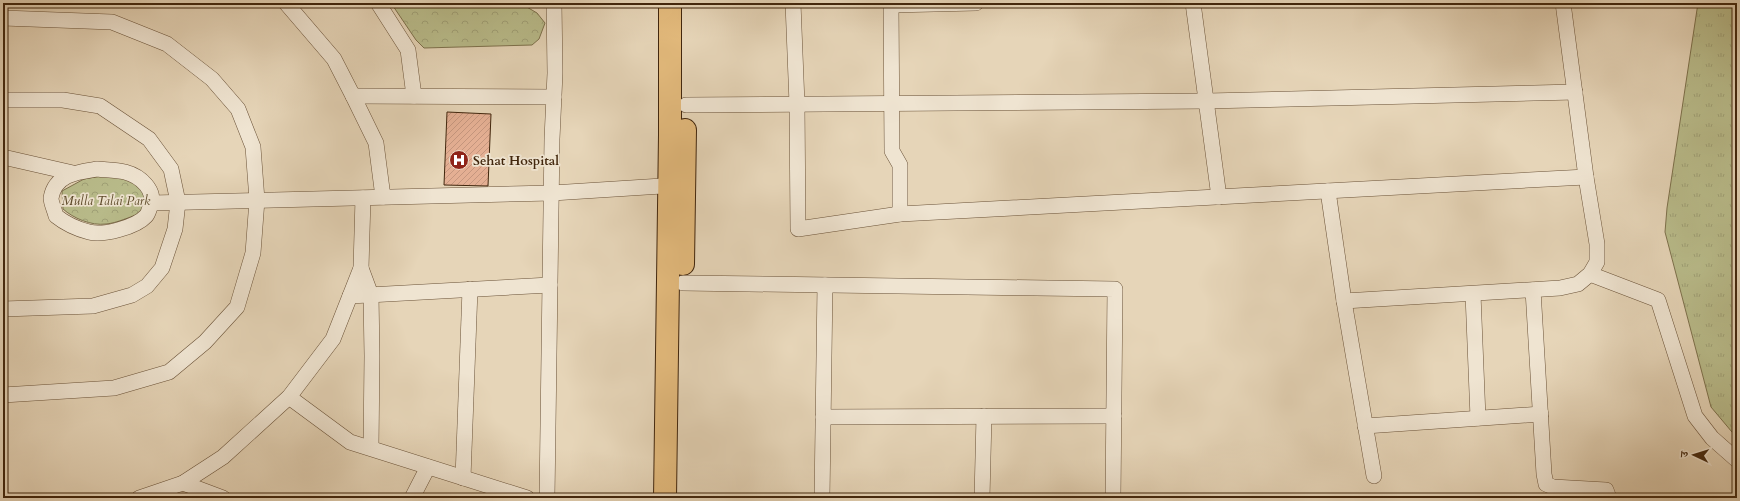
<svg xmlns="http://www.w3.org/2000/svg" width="1740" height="501" viewBox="0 0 1740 501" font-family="Cardo,'Noto Serif Devanagari',serif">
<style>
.grass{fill:url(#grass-tufts);stroke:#7d714c}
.forest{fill:url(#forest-crowns);stroke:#7d714c}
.building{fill:url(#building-hatch);stroke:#41260d}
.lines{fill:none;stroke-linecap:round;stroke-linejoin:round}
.minor-casing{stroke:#6a5238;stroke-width:16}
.highway-casing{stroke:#41260d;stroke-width:24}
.minor{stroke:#efe4d1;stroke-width:15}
.highway{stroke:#e3ba7c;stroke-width:22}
.labels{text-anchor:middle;stroke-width:3.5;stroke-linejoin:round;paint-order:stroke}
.poi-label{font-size:13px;font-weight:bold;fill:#41260d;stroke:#efe4d1;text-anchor:start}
.park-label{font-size:13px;font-style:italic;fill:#5f4c2c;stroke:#efe4d1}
</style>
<defs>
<pattern id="grass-tufts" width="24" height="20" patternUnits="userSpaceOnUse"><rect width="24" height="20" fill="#b9bc8b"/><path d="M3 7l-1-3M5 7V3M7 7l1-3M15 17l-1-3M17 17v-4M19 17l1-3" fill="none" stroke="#a0a177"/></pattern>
<pattern id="forest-crowns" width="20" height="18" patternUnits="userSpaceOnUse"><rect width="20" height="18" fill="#b9bc8b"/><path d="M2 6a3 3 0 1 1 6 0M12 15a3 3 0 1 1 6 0" fill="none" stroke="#a0a177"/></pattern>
<pattern id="building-hatch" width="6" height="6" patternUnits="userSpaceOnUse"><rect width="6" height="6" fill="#e4af93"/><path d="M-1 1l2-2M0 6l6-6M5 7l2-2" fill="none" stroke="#c5967e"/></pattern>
</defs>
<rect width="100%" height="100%" fill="#e6d5b8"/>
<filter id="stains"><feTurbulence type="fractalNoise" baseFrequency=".005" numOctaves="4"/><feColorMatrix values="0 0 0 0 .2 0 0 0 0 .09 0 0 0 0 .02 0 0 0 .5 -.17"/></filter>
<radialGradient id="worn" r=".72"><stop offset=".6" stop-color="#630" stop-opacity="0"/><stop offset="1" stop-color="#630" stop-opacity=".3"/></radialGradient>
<polygon class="grass" points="1698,3 1737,3 1737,438 1711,407 1665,232 1667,208"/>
<g class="forest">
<polygon points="391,3 520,3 537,13 545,23 539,39 532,45 424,48 416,40"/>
<path d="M107,175l20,4 17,9 4,9 -7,16c-11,4 -24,10 -35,11 -15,2 -33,-6 -43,-15l-1,-18 22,-12z"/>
</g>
<polygon class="building" points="447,112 491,114 488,186 444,185"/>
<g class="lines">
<defs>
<g id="minor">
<polyline points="286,3 334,59 353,96 376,143 383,197"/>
<polyline points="378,3 408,50 414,96"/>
<polyline points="793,3 797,104 798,229 900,214 1586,177"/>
<polyline points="891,3 892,151 900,165 900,214"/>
<polyline points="1193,3 1219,197"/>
<polyline points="892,5 976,3"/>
<polyline points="3,18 112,22 167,44 212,79 238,109 253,147 257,200 253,253 237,307 205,342 169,372 114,388 3,395"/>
<polyline points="353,96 554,97"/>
<polyline points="3,100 63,100 100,106 149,139 171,169 178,202 175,229 162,268 147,286 132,295 93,306 3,309"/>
<polyline points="686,105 1207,101 1575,92"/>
<polyline points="3,157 73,173"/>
<path d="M97,169c9,1 19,1 28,3 15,4 32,18 25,35 -1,3 -2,7 -4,9 -10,11 -43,20 -57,16 -12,-3 -23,-8 -33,-16 -1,-5 -5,-13 -5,-18 4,-24 27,-26 46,-29z"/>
<polyline points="1328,191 1344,301 1374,476"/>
<polyline points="152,203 552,193 678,185"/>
<polyline points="361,268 371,295 372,356 371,448"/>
<polyline points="1590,274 1658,300 1695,416 1712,438 1737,460"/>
<polyline points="683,283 1115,289 1113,498"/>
<polyline points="1533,290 1544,474 1546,484 1553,487 1606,490 1609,498"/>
<polyline points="1473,294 1478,418"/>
<polyline points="350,296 550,285"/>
<polyline points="1344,301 1560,288 1578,284 1590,274 1597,262 1597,244 1586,177 1563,3"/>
<polyline points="289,397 350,442 527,498"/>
<polyline points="823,417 1114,416"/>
<polyline points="1365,426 1541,414"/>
<polyline points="463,478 470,289"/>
<polyline points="183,483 223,498"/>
<polyline points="139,498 183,483 223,457 289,397 333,339 361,268 363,198"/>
<polyline points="412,498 428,467"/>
<polyline points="547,498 552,139 555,73 554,3"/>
<polyline points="822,498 825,285"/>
<polyline points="982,498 984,416"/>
</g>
<g id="highway">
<polyline points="683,264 685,130"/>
<polyline points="665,498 670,135 670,3"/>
</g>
</defs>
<use href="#minor" class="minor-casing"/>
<use href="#highway" class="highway-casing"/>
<use href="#minor" class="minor"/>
<use href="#highway" class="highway"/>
</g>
<defs>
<symbol id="hospital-disc" viewBox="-11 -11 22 22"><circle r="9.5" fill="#8f2418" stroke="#efe4d1"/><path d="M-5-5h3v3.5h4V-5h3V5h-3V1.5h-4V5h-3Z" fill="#fff"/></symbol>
</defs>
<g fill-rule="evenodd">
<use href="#hospital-disc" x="448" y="149" width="22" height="22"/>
</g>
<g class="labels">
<g class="poi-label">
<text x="473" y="165">Sehat Hospital</text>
</g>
<g class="park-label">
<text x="106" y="205">Mulla Talai Park</text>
</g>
</g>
<rect width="1740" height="501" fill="none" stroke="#e6d5b8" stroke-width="16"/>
<rect x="4" y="4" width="1732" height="493" fill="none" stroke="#41260d" stroke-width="2"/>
<rect x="8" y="8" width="1724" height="485" fill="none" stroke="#41260d"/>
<g transform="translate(1694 455) rotate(274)" stroke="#efe4d1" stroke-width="3" paint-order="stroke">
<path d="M0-3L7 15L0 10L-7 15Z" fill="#41260d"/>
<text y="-6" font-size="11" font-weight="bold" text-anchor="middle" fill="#41260d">उ</text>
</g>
<rect width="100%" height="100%" filter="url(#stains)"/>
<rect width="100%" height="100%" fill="url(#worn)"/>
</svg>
